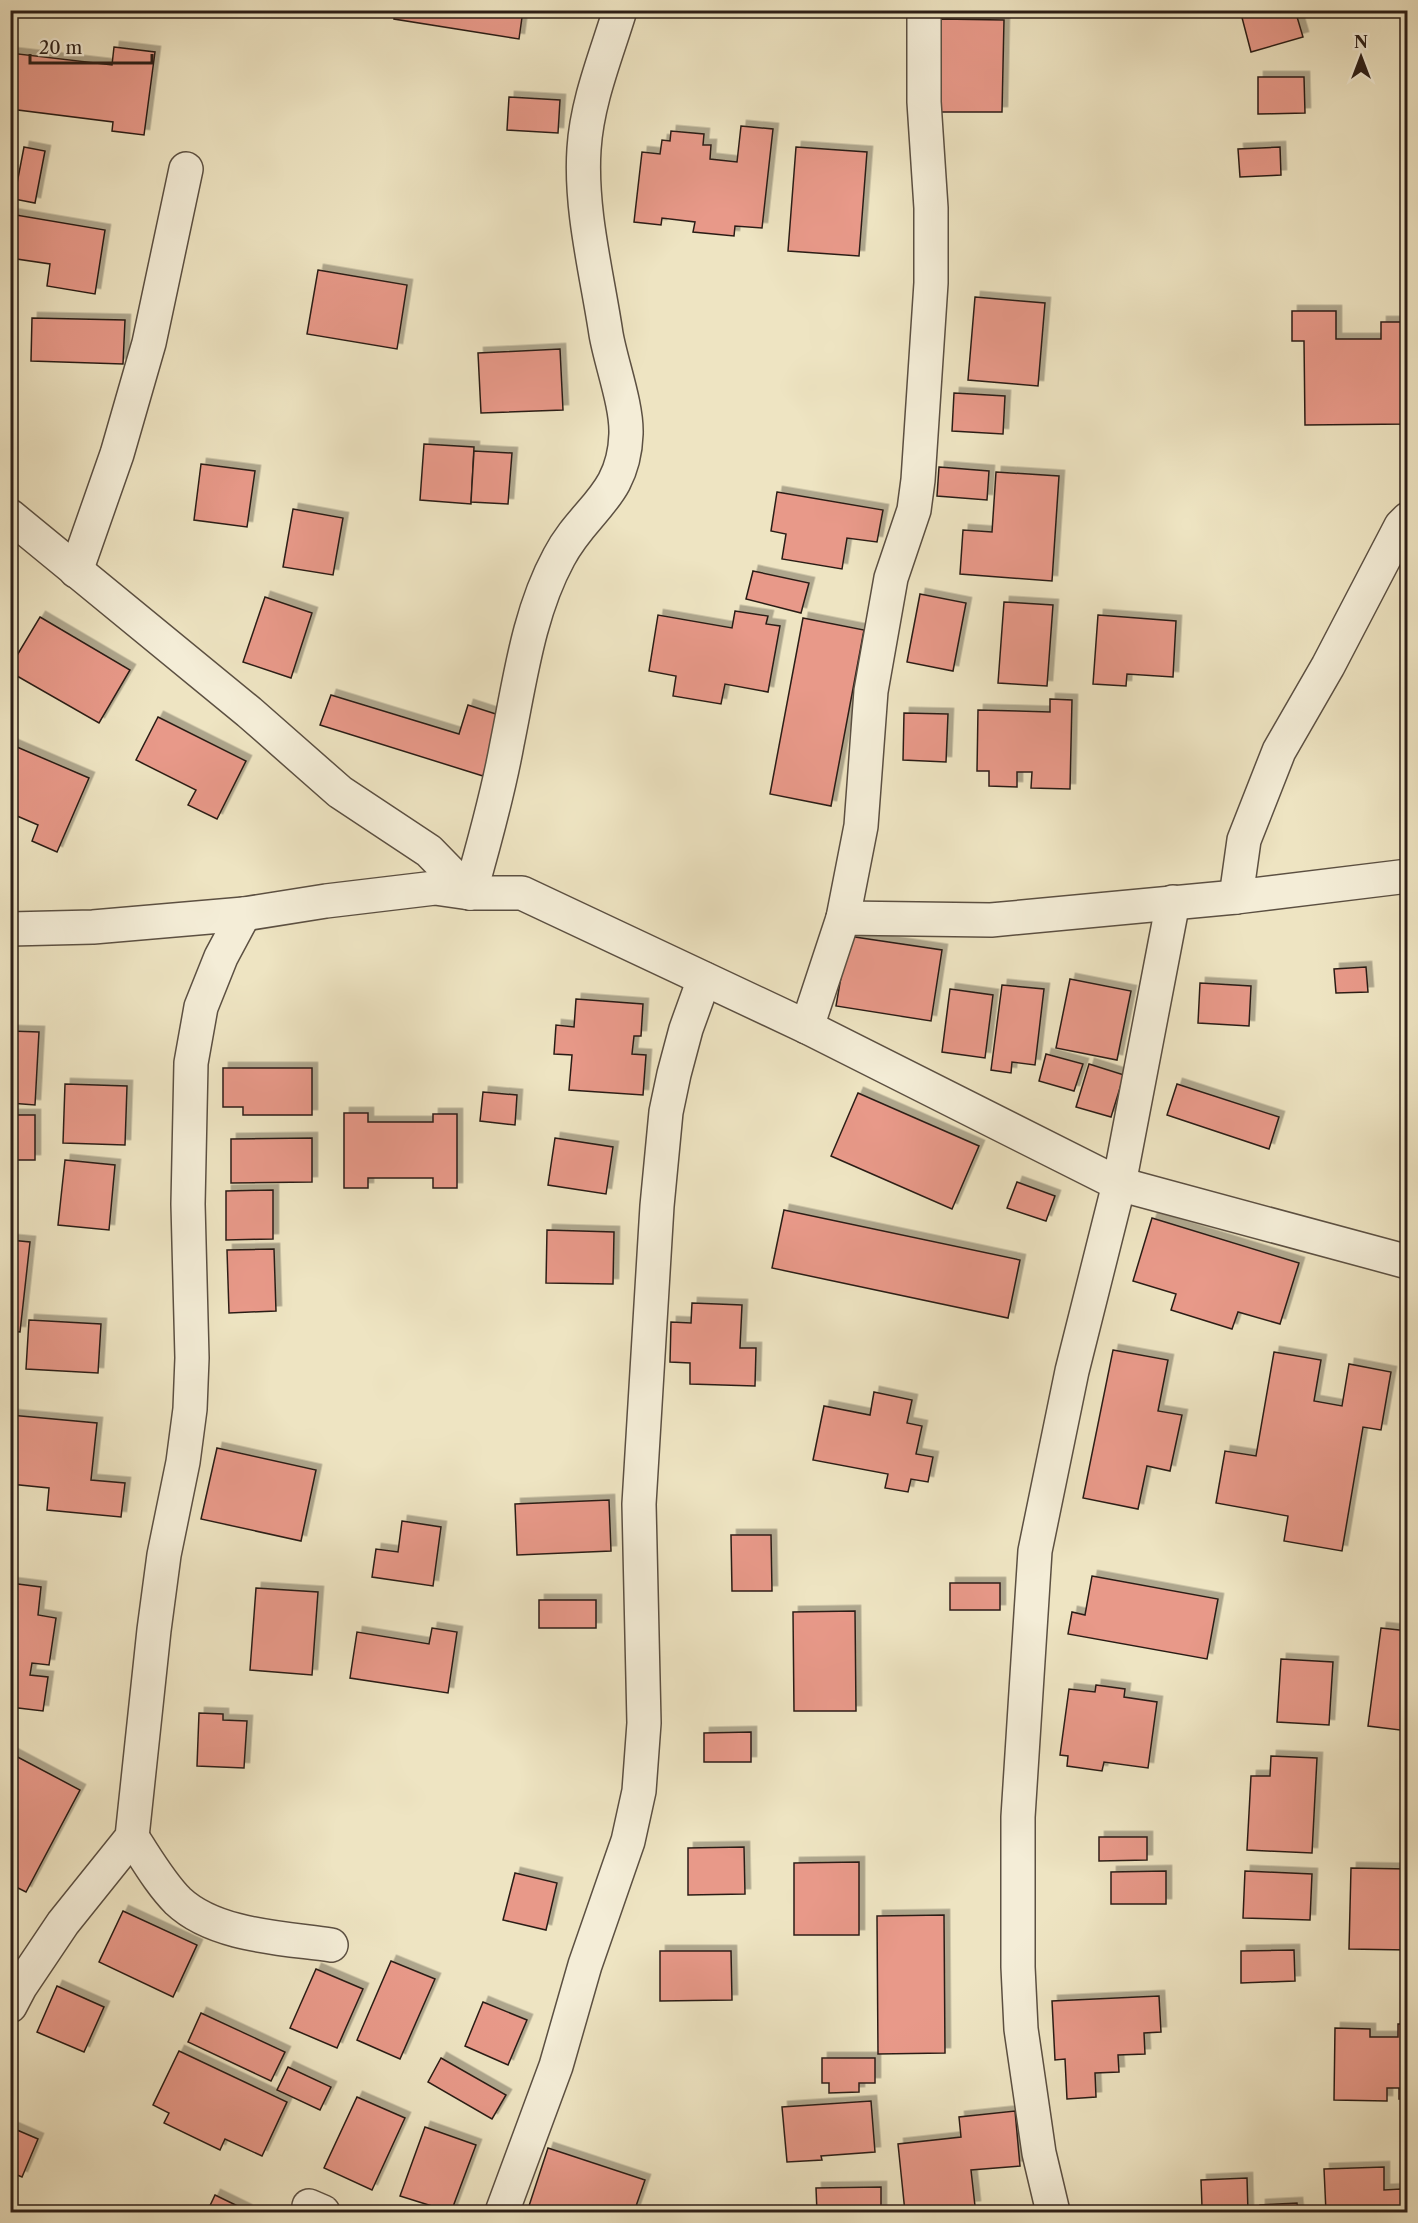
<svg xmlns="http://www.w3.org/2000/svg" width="1418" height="2223" viewBox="0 0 1418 2223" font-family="'Libre Caslon Text',serif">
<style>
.building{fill:#e89989;stroke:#2c1e17;stroke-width:1.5;filter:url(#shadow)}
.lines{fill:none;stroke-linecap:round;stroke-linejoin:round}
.minor-casing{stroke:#5c5042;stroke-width:36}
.minor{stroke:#f4edd7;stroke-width:33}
</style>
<defs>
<filter id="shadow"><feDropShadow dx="5.5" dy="-5.5" stdDeviation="0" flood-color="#0004"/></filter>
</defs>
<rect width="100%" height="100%" fill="#eee4c2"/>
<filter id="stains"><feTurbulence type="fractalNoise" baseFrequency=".00333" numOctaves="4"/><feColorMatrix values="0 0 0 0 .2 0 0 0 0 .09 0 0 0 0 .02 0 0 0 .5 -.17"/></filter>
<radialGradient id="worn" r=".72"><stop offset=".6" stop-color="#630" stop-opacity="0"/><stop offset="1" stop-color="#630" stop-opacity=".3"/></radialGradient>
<g class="building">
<polygon points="395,10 523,10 519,39 394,19"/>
<polygon points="1240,10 1295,10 1303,37 1251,52"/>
<polygon points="940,19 1004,20 1002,112 940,112"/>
<polygon points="114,47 155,52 144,135 112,131 113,122 10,109 10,53 112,65"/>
<polygon points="1258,77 1304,77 1305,113 1258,114"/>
<polygon points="509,97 560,100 558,133 507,130"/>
<polygon points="741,126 773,129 762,228 735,226 734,236 693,232 695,222 662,218 661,225 634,222 642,152 660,154 662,140 670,141 671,131 704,134 703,145 711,145 710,159 737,162"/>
<polygon points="24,147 45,151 35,203 14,199"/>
<polygon points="796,147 867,152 859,256 788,251"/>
<polygon points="1280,147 1281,175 1240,177 1238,149"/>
<polygon points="10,214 105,230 95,294 47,286 50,264 10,258"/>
<polygon points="318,270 407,285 397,349 307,334"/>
<polygon points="975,297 1045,303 1038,386 968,380"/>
<polygon points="1292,311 1336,311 1336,339 1381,339 1381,322 1408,322 1408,424 1305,425 1304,341 1292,341"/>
<polygon points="32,318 125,320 123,364 31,361"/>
<polygon points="560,349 563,410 481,413 478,353"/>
<polygon points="954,393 1005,396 1003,434 952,431"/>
<polygon points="424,444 474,447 471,504 420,500"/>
<polygon points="474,451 512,453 508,504 471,502"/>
<polygon points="201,464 255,471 247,527 194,520"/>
<polygon points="939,467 989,471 987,500 937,496"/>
<polygon points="996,472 1059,476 1052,581 960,574 963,530 992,532"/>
<polygon points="777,492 883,510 877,542 847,538 842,569 782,559 786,534 771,531"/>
<polygon points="293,509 343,518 333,575 283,567"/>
<polygon points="753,571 809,583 801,613 746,599"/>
<polygon points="920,594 966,603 953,671 907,662"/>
<polygon points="265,597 312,613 291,678 243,662"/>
<polygon points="1004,602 1053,605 1047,686 998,683"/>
<polygon points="735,611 768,616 766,624 780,626 768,692 725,684 721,704 673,696 676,676 649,671 658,615 732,628"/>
<polygon points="1098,615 1176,621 1173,677 1127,674 1126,686 1093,684"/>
<polygon points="40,617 130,670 99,723 10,672 10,667"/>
<polygon points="803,618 864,630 831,806 770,794"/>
<polygon points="331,695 459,734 468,705 502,716 483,776 320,725"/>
<polygon points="1050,699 1072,700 1070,789 1031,788 1032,772 1017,772 1017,787 989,786 989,771 977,771 978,710 1050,712"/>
<polygon points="904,713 948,714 946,762 903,760"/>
<polygon points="158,717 246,761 217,819 188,805 196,790 136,760"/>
<polygon points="10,744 89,778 57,852 32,841 38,825 10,813"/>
<polygon points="848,936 942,950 931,1021 836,1006"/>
<polygon points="1366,967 1368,992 1336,993 1334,969"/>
<polygon points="1070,979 1131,991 1117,1060 1056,1048"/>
<polygon points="1200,983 1251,986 1249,1026 1198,1023"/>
<polygon points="1002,985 1044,989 1035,1065 1012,1062 1011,1073 991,1070"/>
<polygon points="950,989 993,995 985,1058 942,1052"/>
<polygon points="576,999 643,1004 641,1036 634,1036 632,1054 646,1055 643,1095 569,1090 572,1055 554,1054 556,1025 574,1027"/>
<polygon points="10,1031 39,1032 35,1105 10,1103"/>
<polygon points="1046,1054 1083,1064 1074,1091 1039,1081"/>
<polygon points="1089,1064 1124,1075 1111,1117 1076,1107"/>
<polygon points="223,1068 312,1068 312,1115 243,1115 243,1107 223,1107"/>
<polygon points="65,1084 127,1086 125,1145 63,1143"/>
<polygon points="1177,1084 1279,1117 1269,1149 1167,1115"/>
<polygon points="483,1092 517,1095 515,1125 480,1121"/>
<polygon points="858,1093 979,1146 952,1209 831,1156"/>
<polygon points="344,1113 368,1113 368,1122 433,1122 433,1114 457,1114 457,1188 433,1188 433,1178 368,1178 368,1188 344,1188"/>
<rect x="10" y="1115" width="25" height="45"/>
<polygon points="312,1138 312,1182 231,1183 231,1139"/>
<polygon points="555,1138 613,1147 606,1194 548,1185"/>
<polygon points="65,1160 115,1165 109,1230 58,1225"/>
<polygon points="1017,1182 1055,1196 1046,1221 1007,1208"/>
<polygon points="273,1190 273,1239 226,1240 226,1191"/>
<polygon points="784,1210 1020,1260 1008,1318 772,1268"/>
<polygon points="1152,1218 1299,1263 1280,1324 1238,1312 1232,1329 1171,1310 1176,1294 1133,1281"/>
<polygon points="547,1230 614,1232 613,1284 546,1283"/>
<polygon points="10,1240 30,1242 20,1332 10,1331"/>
<polygon points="274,1249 276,1311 229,1313 227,1250"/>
<polygon points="692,1303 742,1305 740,1348 756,1348 755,1386 690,1384 690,1363 670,1362 671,1322 691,1323"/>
<polygon points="29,1320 101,1324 98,1373 26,1369"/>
<polygon points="1113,1350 1168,1360 1158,1411 1182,1415 1170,1471 1147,1466 1138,1509 1083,1498"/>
<polygon points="1274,1352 1321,1360 1314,1401 1342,1406 1349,1364 1391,1372 1381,1430 1363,1427 1342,1551 1284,1541 1288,1516 1216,1503 1225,1451 1256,1456"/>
<polygon points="874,1392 912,1400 907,1423 922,1426 916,1454 933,1457 928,1482 911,1479 908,1492 885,1488 888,1474 813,1460 824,1406 870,1415"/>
<polygon points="10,1415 97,1423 91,1480 125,1483 121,1517 47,1510 49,1488 10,1484"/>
<polygon points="217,1448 316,1470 301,1541 201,1519"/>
<polygon points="609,1500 611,1551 517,1555 515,1504"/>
<polygon points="402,1521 441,1527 433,1586 372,1577 376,1549 398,1552"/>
<polygon points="731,1535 771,1535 772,1591 732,1591"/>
<polygon points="1092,1576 1218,1599 1207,1659 1068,1634 1072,1612 1085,1615"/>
<polygon points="10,1583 41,1587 38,1615 56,1618 49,1665 32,1663 30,1675 48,1677 43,1711 10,1707"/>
<rect x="950" y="1583" width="50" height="27"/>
<polygon points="256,1588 318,1592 312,1675 250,1670"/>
<rect x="539" y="1600" width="57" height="28"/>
<polygon points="855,1611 856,1711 794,1711 793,1612"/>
<polygon points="432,1628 457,1632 448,1693 350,1678 357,1632 429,1644"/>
<polygon points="1381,1628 1408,1631 1408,1731 1368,1726"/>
<polygon points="1281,1659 1333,1662 1329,1725 1277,1722"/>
<polygon points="1096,1685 1125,1689 1124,1697 1157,1702 1148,1768 1104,1762 1102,1771 1067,1766 1068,1756 1060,1755 1069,1689 1095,1692"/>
<polygon points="199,1713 223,1714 223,1720 247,1721 244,1768 197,1766"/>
<polygon points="751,1732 751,1762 704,1762 704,1733"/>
<polygon points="10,1753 80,1790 26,1892 10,1884"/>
<polygon points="1271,1756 1317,1758 1312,1853 1247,1850 1251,1776 1270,1776"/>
<polygon points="1099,1837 1147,1837 1147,1860 1099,1861"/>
<polygon points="744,1847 745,1894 688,1895 688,1848"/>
<polygon points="859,1862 859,1935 794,1935 794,1863"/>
<polygon points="1351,1868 1408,1869 1408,1950 1349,1949"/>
<polygon points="1166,1871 1166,1904 1111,1904 1111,1872"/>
<polygon points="1245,1871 1312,1874 1310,1920 1243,1918"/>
<polygon points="515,1873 557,1883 546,1930 503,1920"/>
<polygon points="123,1911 197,1945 173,1997 99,1962"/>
<polygon points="944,1915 945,2053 878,2054 877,1916"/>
<polygon points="1294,1950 1295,1981 1241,1983 1241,1951"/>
<polygon points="660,1951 731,1951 732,2000 660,2001"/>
<polygon points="391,1961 435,1979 400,2059 357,2040"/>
<polygon points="316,1969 363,1989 337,2048 290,2028"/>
<polygon points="57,1986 104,2007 84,2052 37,2032"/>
<polygon points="1159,1996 1161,2032 1144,2033 1145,2054 1118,2055 1119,2072 1095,2073 1096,2097 1067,2099 1065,2059 1055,2060 1052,2001"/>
<polygon points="483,2002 527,2020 508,2065 465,2046"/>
<polygon points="201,2013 285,2052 271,2081 188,2042"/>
<polygon points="1398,2024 1408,2024 1408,2099 1399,2099 1399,2088 1387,2088 1387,2101 1334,2100 1335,2028 1370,2029 1370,2037 1398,2037"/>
<polygon points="179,2051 287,2102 262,2156 225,2139 220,2150 164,2123 169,2113 153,2105"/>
<polygon points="441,2058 506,2095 492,2119 428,2082"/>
<polygon points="822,2058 875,2058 875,2083 859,2083 859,2092 829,2093 829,2083 822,2083"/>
<polygon points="288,2067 331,2087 320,2110 277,2090"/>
<polygon points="357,2097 405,2118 372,2190 324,2168"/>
<polygon points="871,2101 875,2152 821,2156 822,2160 787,2162 782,2107"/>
<polygon points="1015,2111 1020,2166 971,2170 975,2206 905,2212 898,2144 961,2137 959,2117"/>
<polygon points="10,2127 38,2139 22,2177 10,2172"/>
<polygon points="425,2127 476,2145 451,2212 400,2196"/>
<polygon points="548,2148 645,2180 634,2212 527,2212"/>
<polygon points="1384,2167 1384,2190 1401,2189 1402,2212 1326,2212 1324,2169"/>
<polygon points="1247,2178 1248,2212 1210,2212 1210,2207 1202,2207 1201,2180"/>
<polygon points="881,2187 881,2212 817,2212 816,2188"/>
<polygon points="215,2195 246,2210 244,2212 207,2212"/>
<polygon points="1297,2203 1298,2212 1260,2212 1260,2205"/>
</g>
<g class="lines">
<defs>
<g id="minor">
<polyline points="10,516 249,712 340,792 429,851 470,893"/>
<polyline points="76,571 117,454 149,343 186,169"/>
<path d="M470,893c14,-49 28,-99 37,-149 13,-63 21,-130 52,-187 25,-48 65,-60 67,-123 1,-29 -15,-71 -20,-100 -9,-60 -26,-124 -22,-185 3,-48 22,-93 36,-139"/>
<polyline points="1236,897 1244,840 1279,751 1328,666 1401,526 1408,519"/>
<polyline points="843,918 861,826 871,691 891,578 914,510 918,480 931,283 931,208 924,102 924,10"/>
<polyline points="10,929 93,927 244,914 326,901 435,888 470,893 522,893 807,1027 1119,1184 1408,1262"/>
<polyline points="807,1027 843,918 991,920 1236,897 1408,876"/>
<path d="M132,1837c14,21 28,46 46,64 37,35 105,37 153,44"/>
<polyline points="10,2006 20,1987 63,1923 132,1837 154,1630 164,1555 183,1462 190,1409 192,1358 188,1204 191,1063 201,1007 221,957 244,914"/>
<polyline points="309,2206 323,2212"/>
<polyline points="502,2212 556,2066 585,1965 628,1841 639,1791 644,1723 639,1504 657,1206 666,1112 674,1074 686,1029 704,979"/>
<polyline points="1053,2212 1039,2153 1021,2029 1018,1967 1018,1817 1035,1551 1072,1371 1119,1184 1173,902"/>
</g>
</defs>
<use href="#minor" class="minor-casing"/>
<use href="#minor" class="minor"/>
</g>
<rect width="1418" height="2223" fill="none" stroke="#eee4c2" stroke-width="36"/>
<rect x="12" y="12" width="1394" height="2199" fill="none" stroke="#2c1e17" stroke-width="3"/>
<rect x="18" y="18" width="1382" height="2187" fill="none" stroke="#2c1e17" stroke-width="1.5"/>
<g transform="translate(1361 57)" stroke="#f4edd7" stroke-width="4.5" paint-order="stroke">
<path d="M0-4.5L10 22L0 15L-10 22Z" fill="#2c1e17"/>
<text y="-9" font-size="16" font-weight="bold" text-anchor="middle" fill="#2c1e17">N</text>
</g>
<path d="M30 54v9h122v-9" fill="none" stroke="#2c1e17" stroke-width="3"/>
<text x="39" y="54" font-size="18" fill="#2c1e17" stroke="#f4edd7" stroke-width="4.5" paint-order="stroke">20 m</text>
<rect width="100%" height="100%" filter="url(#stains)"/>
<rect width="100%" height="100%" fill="url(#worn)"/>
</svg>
